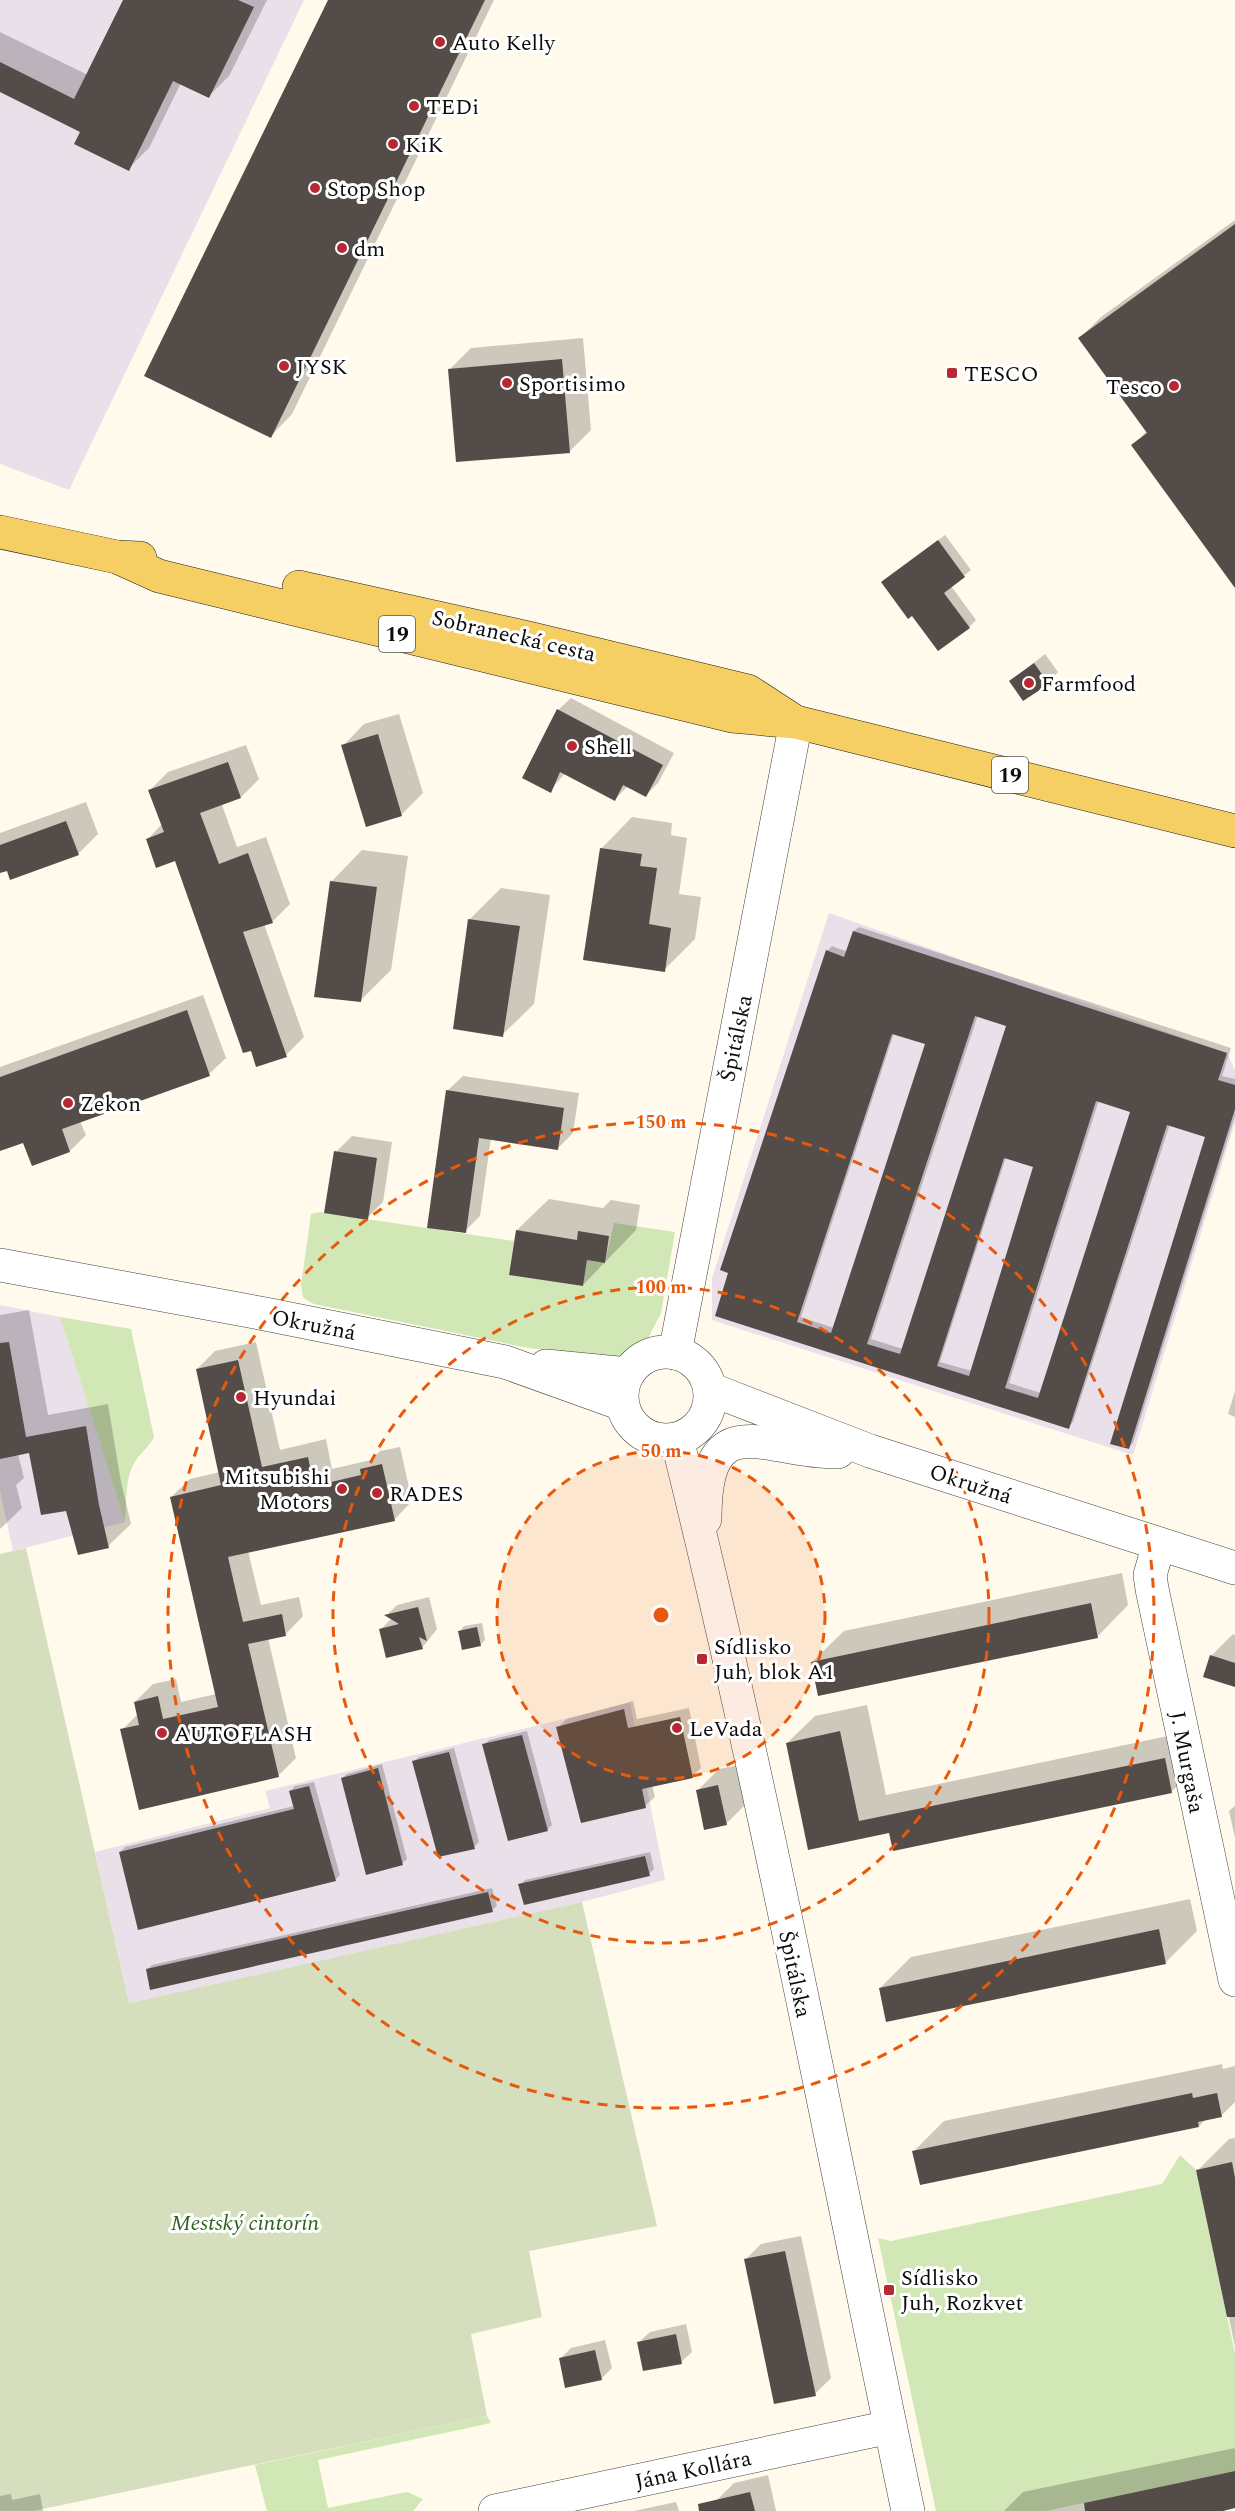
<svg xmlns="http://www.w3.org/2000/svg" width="1235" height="2511" viewBox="0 0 1235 2511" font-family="Spectral,serif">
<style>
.industrial{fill:#e9e0ea}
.green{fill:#d1e7b6}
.cemetery{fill:#d5dfbd}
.shadow{fill:#0003;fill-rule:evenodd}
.building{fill:#544c48;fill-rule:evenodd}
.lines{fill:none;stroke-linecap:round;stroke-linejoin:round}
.minor-casing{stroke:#3f3f3f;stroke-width:34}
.major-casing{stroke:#1d1d1d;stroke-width:34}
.minor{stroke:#fff;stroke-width:33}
.major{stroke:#f5ce64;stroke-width:33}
.ring{fill:none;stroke:#e8590c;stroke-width:3;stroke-dasharray:10 8}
.poi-dot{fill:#b72832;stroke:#fff;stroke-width:2}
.labels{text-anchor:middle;stroke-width:6;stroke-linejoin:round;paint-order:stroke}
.shield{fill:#fff;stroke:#555;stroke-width:1.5}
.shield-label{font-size:21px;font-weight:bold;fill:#0c0c0c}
.poi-label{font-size:22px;fill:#0c0c0c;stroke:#fff;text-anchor:start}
.street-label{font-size:22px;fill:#0c0c0c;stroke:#fff}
.park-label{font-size:22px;font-style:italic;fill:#2e611e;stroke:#fff}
.centre{fill:#e8590c;stroke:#fff;stroke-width:3}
.ring-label{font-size:18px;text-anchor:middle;font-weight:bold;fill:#e8590c;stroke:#fff;stroke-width:6;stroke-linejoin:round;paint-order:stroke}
</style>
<rect width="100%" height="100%" fill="#fffaeb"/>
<g class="industrial">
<polygon points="0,0 304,0 69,490 0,464"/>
<polygon points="829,913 1227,1053 1235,1070 1235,1122 1133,1455 712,1320 712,1278"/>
<polygon points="0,1305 60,1317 125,1522 13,1551 0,1490"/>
<polygon points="630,1703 665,1880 582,1902 129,2003 95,1852 270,1808 265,1791"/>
</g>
<g class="green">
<polygon points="320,1212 514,1241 509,1275 583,1286 587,1260 605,1263 614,1223 675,1232 661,1313 645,1344 616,1361 523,1347 314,1304 303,1298 301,1285 311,1214"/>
<path d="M60,1317l71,12 23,108c-5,10 -12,14 -18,23 -12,17 -9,43 -11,62z"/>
<polygon points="1180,2155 1196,2170 1235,2354 1235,2471 1046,2511 936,2511 878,2238 891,2241 1162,2184"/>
<polygon points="487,2416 491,2423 318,2460 328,2508 407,2492 423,2499 413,2511 267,2511 255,2465"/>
</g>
<polygon class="cemetery" points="26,1548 129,2003 582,1902 657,2226 529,2251 542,2317 471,2334 487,2416 33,2511 0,2511 0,1554"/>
<g class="shadow">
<polygon points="125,0 267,0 229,76 208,97 181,83 149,148 128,169 82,131 0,90 0,32 88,75"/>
<polygon points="330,0 494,0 292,414 271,436"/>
<polygon points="1235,220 1235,586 1133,445 1147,431 1080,338 1101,317"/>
<polygon points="583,338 591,430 570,451 450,369 471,348"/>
<polygon points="945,535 971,570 951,586 976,620 969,627 912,614 883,582"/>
<polygon points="1045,654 1058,672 1048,683 1011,681"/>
<polygon points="571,698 674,753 658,783 646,795 627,787 615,799 565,773 550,791 558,710"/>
<polygon points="399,714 423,793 401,815 343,746 364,724"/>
<polygon points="246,745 259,779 241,797 222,805 237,847 266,837 290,904 272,922 264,924 304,1037 286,1055 176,859 147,840 162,824 150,790 168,772"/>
<polygon points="86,802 98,834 78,854 0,872 0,833"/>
<polygon points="632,817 672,823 671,835 687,838 679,894 701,897 695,939 664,970 601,849"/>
<polygon points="362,850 408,856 391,970 360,1001 331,882"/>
<polygon points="501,888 550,895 534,1004 502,1035 470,919"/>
<path d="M859,927l372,121 -9,28 13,3v37l-102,327 -5,5 79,-312 -37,-12 -97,298 -5,5 -351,-112 110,-364 5,-5 16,6 6,-21zM978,1015l30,10 -105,324 -32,-10zM894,1033l33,10 -93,285 -33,-11zM1099,1100l33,11 -91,282 -32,-10zM1006,1157l29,9 -63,205 -32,-9z"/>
<polygon points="203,995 226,1058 209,1074 80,1121 86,1135 70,1151 24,1141 0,1150 0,1067"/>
<polygon points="463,1076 579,1093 573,1133 558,1148 491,1138 480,1216 465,1231 447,1091"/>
<polygon points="352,1136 392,1142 383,1202 367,1218 336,1152"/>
<polygon points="549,1199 603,1208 611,1200 640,1205 636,1230 583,1285 517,1230"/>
<polygon points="29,1310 48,1415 108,1404 121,1482 131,1524 108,1546 67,1509 31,1452 18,1454 24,1478 16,1485 22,1508 0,1529 0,1315"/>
<polygon points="256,1342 280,1450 326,1439 332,1469 371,1460 380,1451 400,1447 412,1501 394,1520 248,1551 261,1605 299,1597 303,1616 285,1635 268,1638 296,1758 278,1776 122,1730 138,1714 135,1702 153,1684 176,1679 181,1702 216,1694 171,1497 190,1479 220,1472 197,1369 215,1351"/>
<polygon points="1235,1391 1235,1417 1228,1414"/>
<polygon points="1122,1573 1128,1605 1097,1637 812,1662 844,1631"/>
<polygon points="429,1597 437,1629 422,1648 381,1629 392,1618 387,1615 397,1605"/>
<polygon points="482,1623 485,1640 480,1645 460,1631 464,1626"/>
<polygon points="1233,1634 1235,1635 1235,1686 1205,1676 1212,1655"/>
<polygon points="633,1701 637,1719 689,1708 701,1768 692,1777 652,1785 655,1797 645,1806 557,1728 567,1719"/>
<polygon points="867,1705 886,1795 1192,1731 1199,1764 1172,1791 890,1831 810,1848 787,1743 815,1716"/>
<polygon points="527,1731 552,1825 547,1830 484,1745 489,1740"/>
<polygon points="454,1748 479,1842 474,1847 414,1761 419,1757"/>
<polygon points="382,1764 407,1859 402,1863 342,1778 347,1774"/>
<polygon points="739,1765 747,1803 726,1824 697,1791 719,1769"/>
<polygon points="314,1782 340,1875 335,1880 120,1852 125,1847 294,1806 290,1791 295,1786"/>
<polygon points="1235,1806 1235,1838 1229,1811"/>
<polygon points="650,1852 654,1869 649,1874 520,1885 525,1880"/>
<polygon points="492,1888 497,1906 492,1910 147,1970 152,1965"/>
<polygon points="1190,1899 1197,1931 1166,1962 880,1988 911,1957"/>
<polygon points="1222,2064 1223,2069 1235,2066 1235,2102 1221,2116 1206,2119 1199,2126 914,2151 944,2121"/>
<polygon points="1235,2138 1235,2347 1198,2170 1229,2139"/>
<polygon points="801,2236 831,2378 815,2394 745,2260 761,2244"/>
<polygon points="686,2324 692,2352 681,2362 639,2342 650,2332"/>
<polygon points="605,2340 612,2368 601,2379 560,2359 571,2348"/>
<polygon points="1235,2448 1235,2507 1216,2511 1004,2511 1023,2492"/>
<polygon points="768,2475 776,2511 719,2511 717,2500 734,2483"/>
<polygon points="11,2494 12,2500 40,2494 43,2511 0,2511 0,2496"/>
<polygon points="676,2502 679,2511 634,2511"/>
</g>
<g class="building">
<polygon points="123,0 238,0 254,7 209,98 173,81 129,171 74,144 80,132 0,92 0,62 74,99"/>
<polygon points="328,0 485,0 271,438 144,376"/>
<polygon points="1235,224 1235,588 1131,445 1147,433 1078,338"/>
<polygon points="562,359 570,453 456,462 448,369"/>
<polygon points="938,540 965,577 944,593 970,628 938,651 912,616 908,619 881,582"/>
<polygon points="1034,663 1049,684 1023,701 1009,681"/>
<polygon points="557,709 663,765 646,797 623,785 615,801 560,772 551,793 522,778"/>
<polygon points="378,734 402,816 366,827 341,745"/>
<polygon points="228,762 241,798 200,813 219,864 248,853 273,923 243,932 287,1057 256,1067 251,1051 243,1053 175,861 156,868 146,839 164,832 148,790"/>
<polygon points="66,821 79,855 10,880 7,871 0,873 0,845"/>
<polygon points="600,848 642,854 640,866 657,868 649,924 671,928 665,972 583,960"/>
<polygon points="330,881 377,887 361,1002 314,997"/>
<polygon points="468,919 520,926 503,1037 453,1029"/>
<path d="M853,931l374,122 -9,27 17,5v24l-106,340 -19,-5 95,-307 -38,-12 -98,304 -354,-113 13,-43 -8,-3 106,-320 18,7zM975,1016l31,10 -106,328 -33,-10zM892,1034l33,10 -94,289 -34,-11zM1096,1101l34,11 -92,286 -33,-10zM1004,1158l29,9 -64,209 -32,-10z"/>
<polygon points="187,1010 210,1076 62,1129 70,1152 32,1166 23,1143 0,1151 0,1077"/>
<polygon points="446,1090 564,1108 558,1150 479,1138 466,1233 427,1228"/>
<polygon points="334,1151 377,1158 368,1220 324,1213"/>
<polygon points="516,1230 577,1240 578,1231 609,1236 605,1263 587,1260 583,1286 509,1275"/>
<polygon points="9,1342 26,1437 86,1426 99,1505 109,1548 78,1555 66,1511 41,1515 29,1453 0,1459 0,1343"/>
<polygon points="238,1360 262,1467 308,1457 314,1486 361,1475 360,1469 382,1464 395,1521 228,1557 243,1622 282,1614 286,1636 248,1644 279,1777 139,1810 120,1729 139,1725 134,1702 158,1696 163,1719 218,1707 170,1497 221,1485 196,1369"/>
<polygon points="1091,1603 1098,1638 818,1696 811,1662"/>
<polygon points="418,1607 427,1641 419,1637 423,1649 386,1658 379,1629 399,1624 384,1615"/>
<polygon points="477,1627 481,1646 462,1650 458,1631"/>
<polygon points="1210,1655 1235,1663 1235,1687 1203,1677"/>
<polygon points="624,1709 628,1728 680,1717 693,1778 642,1789 646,1808 581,1823 556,1727"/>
<polygon points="840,1731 859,1821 1165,1758 1172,1793 893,1851 889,1833 808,1850 786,1743"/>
<polygon points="522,1735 548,1831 508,1841 482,1744"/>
<polygon points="449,1752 475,1849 438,1857 412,1761"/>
<polygon points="378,1768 403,1865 366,1875 341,1778"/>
<polygon points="718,1785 727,1825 704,1830 696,1790"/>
<polygon points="309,1786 336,1881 138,1930 119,1852 294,1809 289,1791"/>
<polygon points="645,1856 650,1876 524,1905 518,1884"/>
<polygon points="488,1892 493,1912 150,1990 146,1969"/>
<polygon points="1159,1929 1166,1964 886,2022 879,1988"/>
<polygon points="1192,2093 1193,2098 1217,2093 1222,2117 1198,2122 1199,2127 920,2185 912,2151"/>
<polygon points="1232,2162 1235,2178 1235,2317 1227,2317 1196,2170"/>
<polygon points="785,2251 816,2396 774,2404 744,2259"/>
<polygon points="676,2334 682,2364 643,2371 637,2342"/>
<polygon points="595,2350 602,2380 565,2388 559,2358"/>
<polygon points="1235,2471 1235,2508 1223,2511 1085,2511 1084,2503"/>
<polygon points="750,2492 755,2511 699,2511 698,2504"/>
</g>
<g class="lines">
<defs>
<g id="minor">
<polyline points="0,1265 265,1314 505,1362 622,1404"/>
<circle cx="666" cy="1396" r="44"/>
<polyline points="675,1353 796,722"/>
<polyline points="546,1366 628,1374"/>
<polyline points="710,1389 870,1451 1235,1568"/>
<path d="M677,1439c88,355 156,715 231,1072"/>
<path d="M705,1519c0,-119 63,-65 133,-67"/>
<polyline points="1159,1544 1150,1575 1152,1589 1235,1980"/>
<polyline points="495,2511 890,2427"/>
</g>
<g id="major">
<polyline points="0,532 117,557 140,558"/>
<polyline points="117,557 159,576 732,716 796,722 1235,831"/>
<polyline points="299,587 533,639 748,691 791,719"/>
</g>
</defs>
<use href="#minor" class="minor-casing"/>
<use href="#major" class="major-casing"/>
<use href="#minor" class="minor"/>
<use href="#major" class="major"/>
</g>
<circle cx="661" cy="1615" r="164" fill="#e8590c" fill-opacity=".12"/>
<g class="ring">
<circle cx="661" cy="1615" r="164"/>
<circle cx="661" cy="1615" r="328"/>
<circle cx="661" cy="1615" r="493"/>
</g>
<g class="poi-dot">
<circle cx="440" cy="42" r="6"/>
<circle cx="414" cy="106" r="6"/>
<circle cx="393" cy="144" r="6"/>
<circle cx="315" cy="188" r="6"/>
<circle cx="342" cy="248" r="6"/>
<circle cx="284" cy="366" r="6"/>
<rect x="946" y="367" width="12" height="12" rx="3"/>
<circle cx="507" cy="383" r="6"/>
<circle cx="1174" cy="386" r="6"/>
<circle cx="1029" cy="683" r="6"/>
<circle cx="572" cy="746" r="6"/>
<circle cx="68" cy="1103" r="6"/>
<circle cx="241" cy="1397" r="6"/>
<circle cx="342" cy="1489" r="6"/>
<circle cx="377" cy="1493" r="6"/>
<rect x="696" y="1653" width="12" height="12" rx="3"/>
<circle cx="677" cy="1728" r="6"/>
<circle cx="162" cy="1733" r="6"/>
<rect x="883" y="2284" width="12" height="12" rx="3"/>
</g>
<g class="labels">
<g class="shield">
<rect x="379" y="616" width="36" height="36" rx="4.5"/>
<rect x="992" y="757" width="36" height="36" rx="4.5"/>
</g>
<g class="shield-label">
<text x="397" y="641">19</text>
<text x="1010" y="782">19</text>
</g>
<g class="poi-label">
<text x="452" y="50">Auto Kelly</text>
<text x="426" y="114">TEDi</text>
<text x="405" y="152">KiK</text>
<text x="327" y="196">Stop Shop</text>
<text x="354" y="256">dm</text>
<text x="296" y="374">JYSK</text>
<text x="964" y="381">TESCO</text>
<text x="519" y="391">Sportisimo</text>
<text x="1162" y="394" text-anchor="end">Tesco</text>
<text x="1041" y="691">Farmfood</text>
<text x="584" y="754">Shell</text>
<text x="80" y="1111">Zekon</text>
<text x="253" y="1405">Hyundai</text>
<text x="330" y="1484" text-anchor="end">Mitsubishi<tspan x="330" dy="25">Motors</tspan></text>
<text x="389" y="1501">RADES</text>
<text x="714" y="1654">Sídlisko<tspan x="714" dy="25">Juh, blok A1</tspan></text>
<text x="689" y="1736">LeVada</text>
<text x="174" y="1741">AUTOFLASH</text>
<text x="901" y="2285">Sídlisko<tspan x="901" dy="25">Juh, Rozkvet</tspan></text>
</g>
<g class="street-label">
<text transform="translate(514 635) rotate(13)" y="8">Sobranecká cesta</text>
<text transform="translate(735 1038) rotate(-78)" y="8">Špitálska</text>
<text transform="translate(314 1324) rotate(11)" y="8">Okružná</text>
<text transform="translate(971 1483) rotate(18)" y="8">Okružná</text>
<text transform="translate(1188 1762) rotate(79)" y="8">J. Murgaša</text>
<text transform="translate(796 1974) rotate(78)" y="8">Špitálska</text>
<text transform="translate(693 2469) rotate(-12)" y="8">Jána Kollára</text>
</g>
<g class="park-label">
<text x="245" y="2230">Mestský cintorín</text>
</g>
</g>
<circle cx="661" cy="1615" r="9" class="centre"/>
<g class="ring-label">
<text x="661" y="1128">150 m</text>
<text x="661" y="1293">100 m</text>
<text x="661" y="1457">50 m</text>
</g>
</svg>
